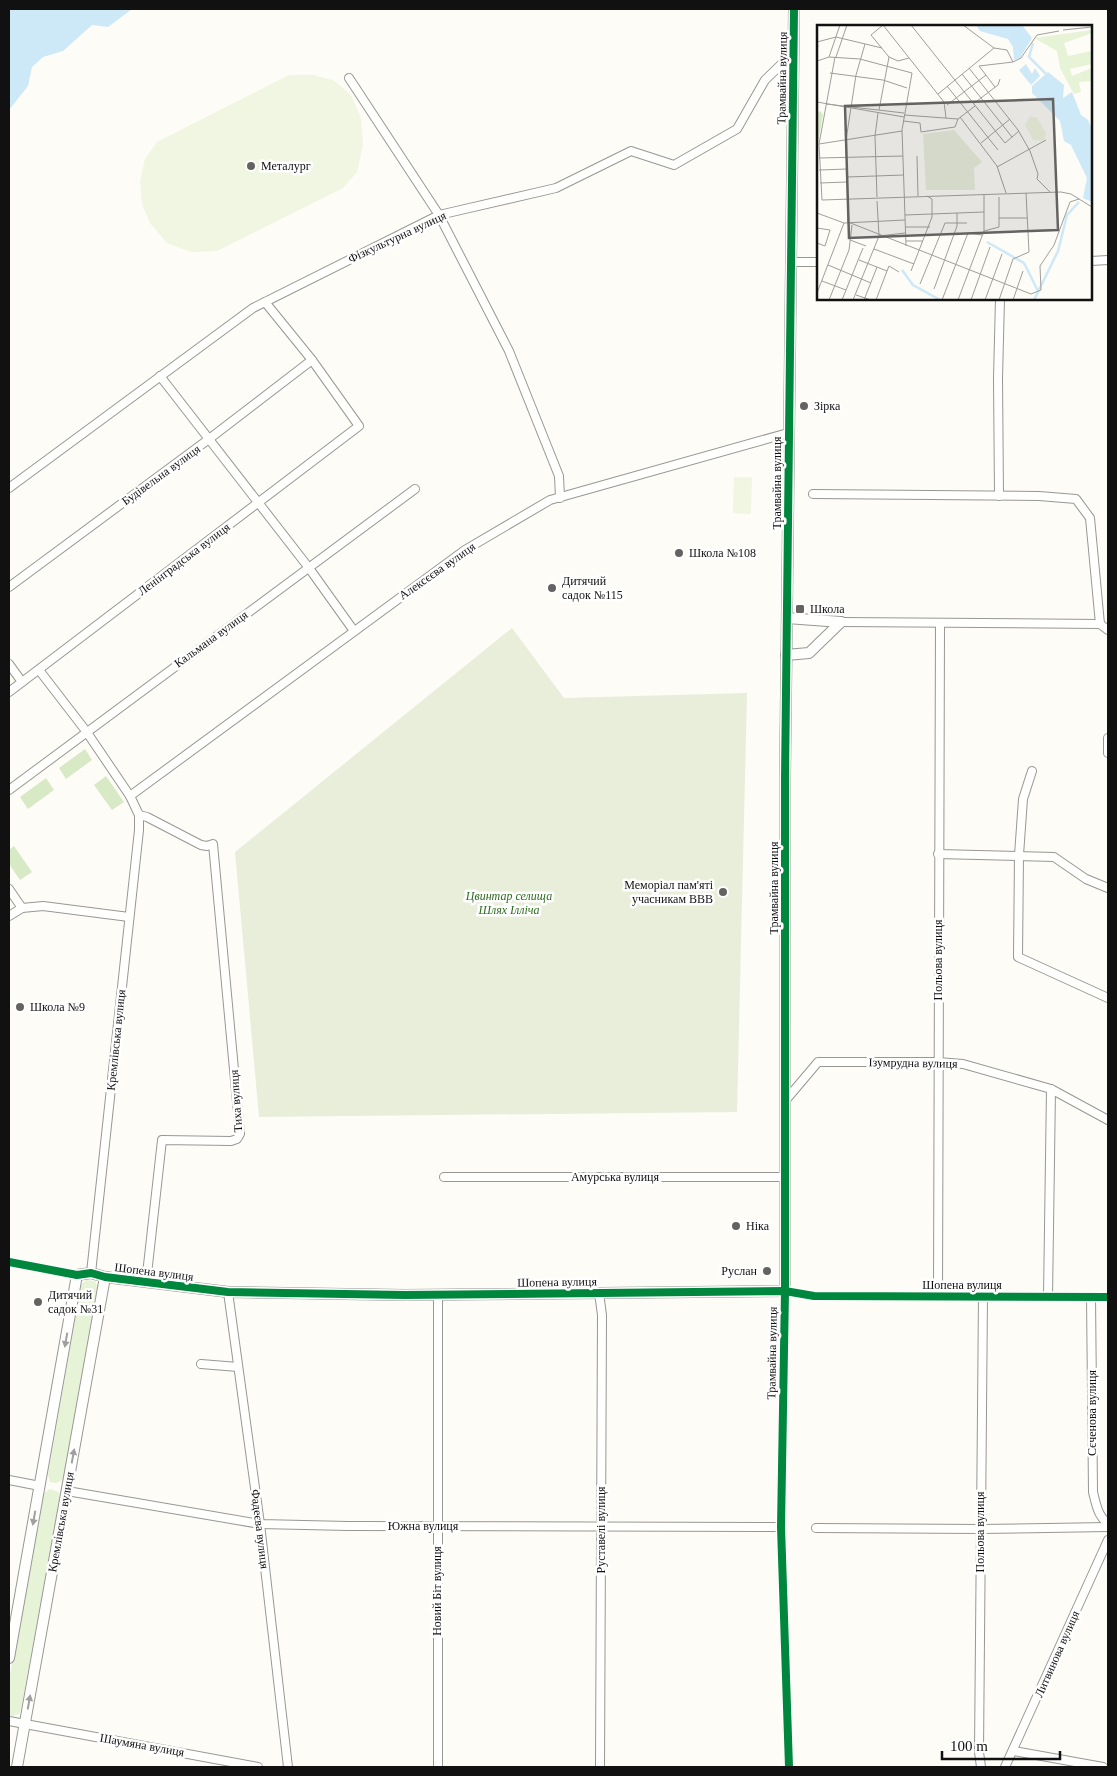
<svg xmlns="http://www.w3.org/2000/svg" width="1117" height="1776" viewBox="0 0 1117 1776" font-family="'Times New Roman',serif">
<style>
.green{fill:#e7f3d7}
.forest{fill:#d8eac5}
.cemetery{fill:#e9eedb}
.pitch{fill:#f0f6e1}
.water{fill:#cde8f7}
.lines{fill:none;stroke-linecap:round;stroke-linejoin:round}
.minor-casing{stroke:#979795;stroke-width:10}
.tertiary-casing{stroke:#979795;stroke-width:12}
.minor{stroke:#fffffe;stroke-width:8}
.tertiary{stroke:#fffffe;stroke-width:10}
.cycleway-casing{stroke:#fff;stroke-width:11}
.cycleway{stroke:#00873e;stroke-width:8}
.oneway{fill:#a0a09f}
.poi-dot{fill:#646362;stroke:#fff;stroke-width:2}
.labels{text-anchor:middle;stroke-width:5;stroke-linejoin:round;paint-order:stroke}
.street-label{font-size:12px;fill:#111;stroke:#fff}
.poi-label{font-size:12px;fill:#111;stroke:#fff;text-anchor:start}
.park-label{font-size:12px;font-style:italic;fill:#2f6b1f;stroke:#fff}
.inset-river{fill:none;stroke:#cde8f7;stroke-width:2.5}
.inset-road{fill:none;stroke:#9f9e9b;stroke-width:1}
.view{fill:#646362;fill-opacity:0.15;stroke:#646362;stroke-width:2.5}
.inset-edge{fill:none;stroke:#111;stroke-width:2.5}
</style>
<rect width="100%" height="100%" fill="#fdfcf7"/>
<g class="green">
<polygon points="86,1280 95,1281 98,1287 64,1479 56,1483 50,1482 48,1475 81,1285"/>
<polygon points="50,1489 59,1492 60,1498 21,1710 19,1714 13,1716 9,1716 9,1680 44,1493"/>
</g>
<g class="forest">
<polygon points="85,749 92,760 66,779 59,768"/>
<polygon points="106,776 124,802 112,810 94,785"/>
<polygon points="46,778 54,790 28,809 20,797"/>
<polygon points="14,846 32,872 20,880 9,864 9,850"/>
</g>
<polygon class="cemetery" points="512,628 564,698 747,693 737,1112 259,1117 235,852"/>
<g class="pitch">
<polygon points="289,75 313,75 333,80 351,95 361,118 363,145 357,172 343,188 217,251 191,252 167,243 150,223 142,204 140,182 145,159 157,142"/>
<polygon points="734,477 752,477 751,514 733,513"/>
</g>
<polygon class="water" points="9,9 132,9 108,27 92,25 63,51 43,57 32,67 28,86 9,110"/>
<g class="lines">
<defs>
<g id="minor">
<polyline points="349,78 439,215 509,351 559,476 560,498"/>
<polyline points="1091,261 1108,260"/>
<polyline points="790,262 818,262"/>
<polyline points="160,376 309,568 354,631"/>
<polyline points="9,488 253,308 439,215 556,188 631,151 674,165 737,129 765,80 793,53"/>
<polyline points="813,494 1039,496 1076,499 1090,518 1100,624"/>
<polyline points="999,496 998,378 1000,299"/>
<polyline points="9,587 209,439 312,360"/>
<polyline points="841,622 1100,624 1108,630"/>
<polyline points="9,664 22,682"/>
<polyline points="39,670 86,731 130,796 139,815 139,830 91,1273"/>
<polyline points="9,692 359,426 312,360 265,302"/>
<polyline points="1108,738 1108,753"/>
<polyline points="1032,771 1023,799 1019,855 1018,957 1108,998"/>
<polyline points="9,790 415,489"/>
<polyline points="130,796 465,550 550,500 788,433"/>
<polyline points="139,815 147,817 201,845 207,846 213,844 240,1134 237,1139 231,1141 162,1140 146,1283"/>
<polyline points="938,854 1054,857 1086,879 1108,888"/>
<polyline points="9,889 22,908"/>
<polyline points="9,916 22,908 43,906 129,917"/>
<polyline points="785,1101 818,1062 938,1062 963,1064 1051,1089 1108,1120"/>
<polyline points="444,1177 785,1177"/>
<polyline points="9,1262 77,1275"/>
<polyline points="228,1292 260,1524 288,1767"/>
<polyline points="599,1293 602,1315 600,1767"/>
<polyline points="438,1295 438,1767"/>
<polyline points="938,1296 940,624"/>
<polyline points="1048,1297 1051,1089"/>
<path d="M1091,1297l2,195c3,12 5,25 15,31"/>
<polyline points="201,1364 238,1367"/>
<polyline points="9,1480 40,1486"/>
<polyline points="67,1491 260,1524 348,1526 781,1527"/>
<polyline points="816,1528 980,1529 1108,1527"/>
<polyline points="9,1721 258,1767"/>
<polyline points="1014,1751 1103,1767"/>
<polyline points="789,1767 781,1527 785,1291 814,1296 1108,1297"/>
<polyline points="981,1767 979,1752 983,1296"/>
<polyline points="1005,1767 1108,1540"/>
</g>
<g id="tertiary">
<polyline points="787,618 841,622"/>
<polyline points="786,655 809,653 841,622"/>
<polyline points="9,1658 77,1275 91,1273 105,1277 228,1292 405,1295 785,1291 785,779 794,9"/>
<polyline points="17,1767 105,1277"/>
</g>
</defs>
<use href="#minor" class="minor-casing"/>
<use href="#tertiary" class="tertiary-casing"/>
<use href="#minor" class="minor"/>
<use href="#tertiary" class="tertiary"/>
<defs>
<g id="cycleway">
<polyline points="9,1262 77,1275 91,1273 105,1277 228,1292 405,1295 785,1291 814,1296 1108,1297"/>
<polyline points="789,1767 781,1527 785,1291 785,779 794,9"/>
</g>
</defs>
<use href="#cycleway" class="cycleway-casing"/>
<use href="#cycleway" class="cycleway"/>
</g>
<defs><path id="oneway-solid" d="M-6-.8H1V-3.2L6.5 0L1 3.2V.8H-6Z" transform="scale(1.25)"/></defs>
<g class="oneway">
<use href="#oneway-solid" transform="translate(66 1340) rotate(100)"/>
<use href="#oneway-solid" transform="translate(73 1456) rotate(-80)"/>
<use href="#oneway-solid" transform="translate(34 1518) rotate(100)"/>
<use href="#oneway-solid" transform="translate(29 1702) rotate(-80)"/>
</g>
<g class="poi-dot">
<circle cx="251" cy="166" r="5"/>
<circle cx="804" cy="406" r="5"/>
<circle cx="679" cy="553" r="5"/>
<circle cx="552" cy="588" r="5"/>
<rect x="795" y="604" width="10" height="10" rx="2.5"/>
<circle cx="723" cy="892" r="5"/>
<circle cx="20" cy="1007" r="5"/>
<circle cx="736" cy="1226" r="5"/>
<circle cx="767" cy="1271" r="5"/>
<circle cx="38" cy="1302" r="5"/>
</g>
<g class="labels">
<g class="street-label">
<text transform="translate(782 78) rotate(-89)" y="4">Трамвайна вулиця</text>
<text transform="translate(397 237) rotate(-25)" y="4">Фiзкультурна вулиця</text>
<text transform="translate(161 475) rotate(-36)" y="4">Будівельна вулиця</text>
<text transform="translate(777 483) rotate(-90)" y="4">Трамвайна вулиця</text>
<text transform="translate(184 559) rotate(-37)" y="4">Ленінградська вулиця</text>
<text transform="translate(437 571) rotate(-35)" y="4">Алексєєва вулиця</text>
<text transform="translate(211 639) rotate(-36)" y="4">Кальмана вулиця</text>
<text transform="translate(774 888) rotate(-90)" y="4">Трамвайна вулиця</text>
<text transform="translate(938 960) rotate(-90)" y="4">Польова вулиця</text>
<text transform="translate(116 1040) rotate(-84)" y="4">Кремлівська вулиця</text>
<text transform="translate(913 1063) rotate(1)" y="4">Ізумрудна вулиця</text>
<text transform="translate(236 1101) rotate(-94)" y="4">Тиха вулиця</text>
<text x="615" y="1181">Амурська вулиця</text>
<text transform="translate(154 1272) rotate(7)" y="4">Шопена вулиця</text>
<text transform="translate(557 1282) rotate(-1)" y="4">Шопена вулиця</text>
<text x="962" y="1289">Шопена вулиця</text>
<text transform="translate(772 1353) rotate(-89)" y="4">Трамвайна вулиця</text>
<text transform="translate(1092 1413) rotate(-90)" y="4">Сєченова вулиця</text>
<text transform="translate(61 1522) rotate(-80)" y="4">Кремлівська вулиця</text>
<text x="423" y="1530">Южна вулиця</text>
<text transform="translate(260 1529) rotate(83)" y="4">Фадеєва вулиця</text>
<text transform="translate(601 1530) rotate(-90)" y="4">Руставелі вулиця</text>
<text transform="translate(980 1532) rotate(-90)" y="4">Польова вулиця</text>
<text transform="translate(437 1591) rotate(-90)" y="4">Новий Біт вулиця</text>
<text transform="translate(1057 1654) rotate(-66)" y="4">Литвинова вулиця</text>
<text transform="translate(142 1745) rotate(10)" y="4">Шаумяна вулиця</text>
</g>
<g class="poi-label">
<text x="261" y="170">Металург</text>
<text x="814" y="410">Зірка</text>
<text x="689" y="557">Школа №108</text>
<text x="562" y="585">Дитячий<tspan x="562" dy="14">садок №115</tspan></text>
<text x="810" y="613">Школа</text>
<text x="713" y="889" text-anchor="end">Меморіал пам'яті<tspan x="713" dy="14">учасникам ВВВ</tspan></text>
<text x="30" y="1011">Школа №9</text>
<text x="746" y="1230">Ніка</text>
<text x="757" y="1275" text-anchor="end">Руслан</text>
<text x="48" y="1299">Дитячий<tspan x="48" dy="14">садок №31</tspan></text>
</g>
<g class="park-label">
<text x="509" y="900">Цвинтар селища<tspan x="509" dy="14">Шлях Ілліча</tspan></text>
</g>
</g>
<g transform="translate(817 25)">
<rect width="275" height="275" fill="#fdfcf7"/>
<path d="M275,5v3l-28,10 4,13 24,-5v13l-22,5 2,7 20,-8v13l-13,1 2,10 -7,2 -14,-26 -3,-17 -23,-13z" fill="#e7f3d7"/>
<path d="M3,86l3,3 -6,36 1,27 -1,-1v-63z" fill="#d8eac5"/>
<path d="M137,105l28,32 -8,6 1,22h-49l-3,-56z" fill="#e9eedb"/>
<path d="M213,91l7,2 9,15 -2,8 -11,-1 -8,-15z" fill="#f0f6e1"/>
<path d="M159,0h46l10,13 -12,20 -6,2 -1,-13 -5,-8 -28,-8zM209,39l6,10 3,-6 5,8 -9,9 -12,-15zM231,47l16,13 -1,13 9,-6 9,23 7,5 4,9v73l-9,-4 4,-20 -16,-33 -7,-4 -4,-20 -28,-28v-7z" fill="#cde8f7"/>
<path class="inset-river" d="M216,18l-4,14 17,17M170,217l37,21 14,28M85,245l11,15 27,15M217,275l24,-49 9,-36 12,-13"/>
<path class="inset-road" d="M66,0l61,77 2,16M66,0l-12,10 18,22 9,4 11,-3M94,0l94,118 14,-12M146,0l31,23M246,5l29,-3M1,22l-1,-5 19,-5 46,11M177,23l13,2 6,12 8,-4 16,-23 22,-4M12,32l11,-32M18,32l-16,87 3,56 239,-8 10,2 21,13M19,32l11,-32M0,36l12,-4 31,2 52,14M162,41l34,-4M162,41l16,21M152,43l49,62 12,21 8,23 -1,5 13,13M13,48l53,7 24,8M145,49l50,63M130,61l51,64M121,69l56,-46M0,77l87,15M9,79l78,9M156,79l25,-19 2,-6M130,80l39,-30M62,85l10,-53M87,90l54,4 17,-13M143,92l37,49 9,27M86,96l17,2 1,9 34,-5 3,-8M164,118l29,-24M2,119l83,-13M100,131l1,40M2,133l84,-2M180,142l49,-27M2,145l28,-1M30,152l57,-2M3,158l27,-1M60,172l-2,-61 3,-23M0,188l27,10M88,190l79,-3M182,193h28M31,197l183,72 10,-4 -1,-24 14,-21 16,-43 9,-3M31,197l-2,-82 10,-65 9,-31M88,202h25M0,203l13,2 -5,16 -8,-3M167,206l15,-4v-30M62,211l26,-3M33,215l16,6M89,216h17M89,221l-4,-116 10,-57M57,224l40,15M42,235l28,11 2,-5 10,6M11,240l43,18M94,246l21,-54v-18l-5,-3M5,256l24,9M103,259l25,-61h22M117,264l23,-63v-13M0,268l27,-70 61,-3M39,270l15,5M12,275l20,-50 3,-25M25,275l21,-52M36,275l26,-64 -2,-35M47,275l13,-33M59,275l11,-29M125,275l26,-67 14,2M141,275l26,-69v-37M154,275l19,-53M168,275l17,-46M182,275l14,-41 16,-7 -3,-59M196,275l10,-29"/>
<path class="view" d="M236,74l5,131 -209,8 -4,-132z"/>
<rect width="275" height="275" class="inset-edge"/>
</g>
<rect width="1117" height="1776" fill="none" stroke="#111111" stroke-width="20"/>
<path d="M942 1751v8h118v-8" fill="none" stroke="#111111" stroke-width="2.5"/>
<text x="950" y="1751" font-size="15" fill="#111111" stroke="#ffffff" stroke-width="4" paint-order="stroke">100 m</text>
</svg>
